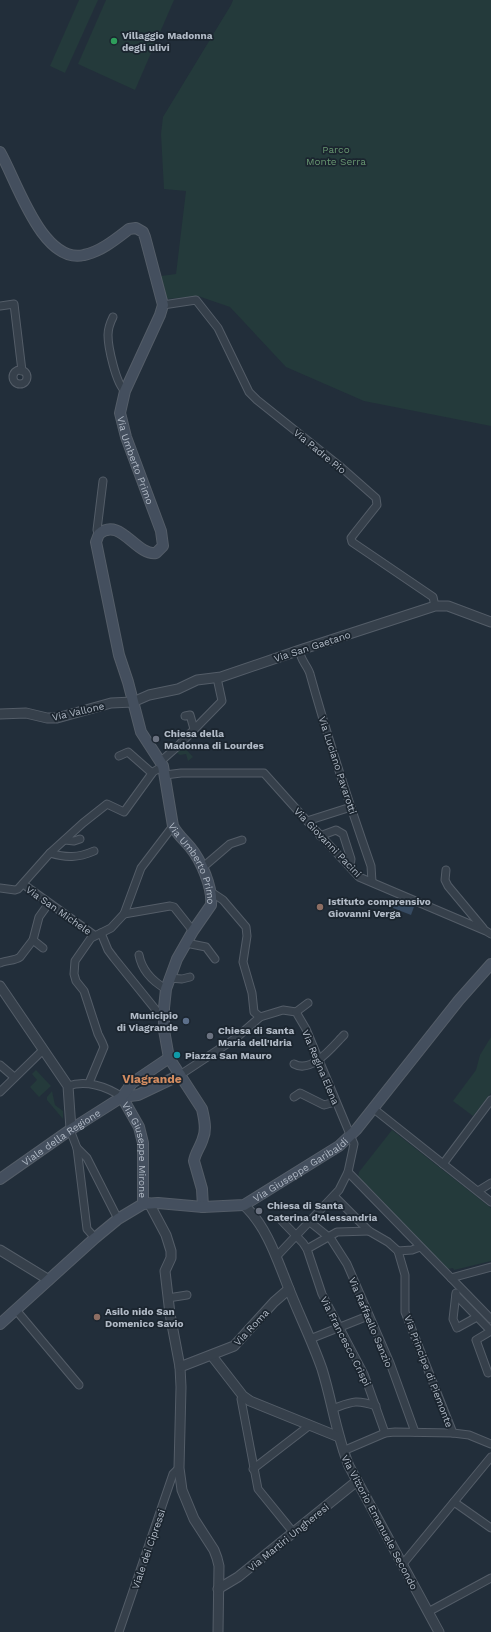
<svg xmlns="http://www.w3.org/2000/svg" width="491" height="1632" viewBox="0 0 491 1632" font-family="'Work Sans',sans-serif">
<style>
.green{fill:#243a3b}
.water{fill:#364a61}
.lines{fill:none;stroke-linecap:round;stroke-linejoin:round}
.minor-casing{stroke:#545d68;stroke-width:9}
.tertiary-casing{stroke:#545d68;stroke-width:11}
.secondary-casing{stroke:#545d68;stroke-width:12}
.minor{stroke:#36404b;stroke-width:7}
.tertiary{stroke:#36404b;stroke-width:9}
.secondary{stroke:#444f5e;stroke-width:10}
.leisure-dot{fill:#2e9e5b;stroke:#1b252f;stroke-width:1.5}
.worship-dot{fill:#6b7280;stroke:#1b252f;stroke-width:1.5}
.education-dot{fill:#8d6e63;stroke:#1b252f;stroke-width:1.5}
.service-dot{fill:#5c6f8a;stroke:#1b252f;stroke-width:1.5}
.culture-dot{fill:#0f9aa8;stroke:#1b252f;stroke-width:1.5}
.labels{text-anchor:middle;stroke-width:3.5;stroke-linejoin:round;paint-order:stroke}
.poi-label{font-size:10px;font-weight:bold;fill:#b1bac6;stroke:#1b252f;text-anchor:start}
.park-label{font-size:10px;fill:#689771;stroke:#1b252f}
.street-label{font-size:10px;fill:#b1bac6;stroke:#1b252f}
.quarter-label{font-size:12px;font-weight:bold;fill:#d38c60;stroke:#1b252f}
</style>
<rect width="100%" height="100%" fill="#222e3a"/>
<g class="green">
<polygon points="79,0 98,0 65,73 50,66"/>
<polygon points="106,0 174,0 135,90 78,64"/>
<polygon points="233,0 491,0 491,426 364,401 286,367 230,307 198,296 167,299 161,276 176,274 186,191 164,189 161,134 163,117 231,5"/>
<polygon points="183,746 193,757 188,761 186,754 180,755 177,753"/>
<polygon points="491,1037 491,1093 473,1116 453,1101 476,1070 480,1055"/>
<polygon points="36,1070 51,1086 39,1097 30,1087 37,1080 32,1074"/>
<polygon points="52,1091 55,1105 63,1111 63,1119 47,1100 47,1097"/>
<polygon points="392,1130 491,1208 491,1261 454,1270 453,1268 448,1269 358,1176 359,1172"/>
</g>
<polygon class="water" points="396,900 414,907 411,915 393,908"/>
<g class="lines">
<defs>
<g id="minor">
<polyline points="163,305 196,300 218,328 249,392 257,400 342,468 376,498 377,505 354,534 351,538 352,542 433,597 435,606"/>
<polyline points="0,306 14,304 22,371"/>
<path d="M113,317c-3,6 -5,12 -5,18 0,12 8,49 17,56"/>
<circle cx="20" cy="377" r="7"/>
<polyline points="99,534 97,530 103,481"/>
<path d="M300,650c-1,9 8,16 10,24 18,65 39,129 61,192l1,16"/>
<polyline points="185,716 190,715 194,729"/>
<polyline points="119,756 128,752 152,773"/>
<polyline points="161,761 178,746 222,701 217,678"/>
<polyline points="165,775 181,773 264,773 307,821 359,877 486,931 491,934"/>
<polyline points="307,821 351,807"/>
<polyline points="320,836 336,830 343,834 351,859 350,867"/>
<polyline points="65,840 74,841 80,839"/>
<path d="M50,853c16,5 28,5 44,-2"/>
<polyline points="202,868 230,844 242,840"/>
<polyline points="446,870 445,880 448,886 483,928"/>
<polyline points="23,884 94,935"/>
<polyline points="0,888 15,890 18,889 50,853 83,823 107,804 124,812 153,772 163,766"/>
<polyline points="211,892 223,900 246,927 247,936 243,962 252,993 254,1012 260,1017 283,1010 296,1012 306,1029 354,1144 348,1172 339,1190 276,1257"/>
<polyline points="124,914 170,906 174,907 193,931"/>
<polyline points="101,933 108,950 114,958 164,1020"/>
<polyline points="33,940 43,948"/>
<polyline points="186,943 206,947 215,959"/>
<path d="M139,955c3,16 13,26 27,34"/>
<path d="M0,963c6,-3 15,-2 20,-6l13,-17 6,-23 10,-14"/>
<polyline points="169,978 182,979 190,977"/>
<polyline points="296,1012 308,1003"/>
<path d="M294,1064c18,10 39,-18 50,-29"/>
<polyline points="0,1065 14,1077"/>
<polyline points="180,1075 236,1038 260,1017"/>
<polyline points="89,1083 104,1047 102,1042 98,1034 84,991 76,981 74,974 75,961 91,938 111,928 124,914 141,868 173,826"/>
<path d="M68,1086c18,-6 38,0 54,11"/>
<polyline points="0,1092 43,1050"/>
<polyline points="294,1097 300,1093 324,1105 335,1102"/>
<polyline points="374,1109 491,1202"/>
<polyline points="71,1129 72,1135 77,1148 87,1229 95,1238"/>
<polyline points="77,1148 87,1158 118,1219"/>
<polyline points="443,1164 491,1100"/>
<polyline points="348,1172 491,1319"/>
<polyline points="478,1191 491,1183"/>
<polyline points="334,1196 369,1231 388,1242 398,1251 405,1275 405,1312 453,1433"/>
<polyline points="282,1221 303,1243 307,1249 322,1294 364,1374 385,1433"/>
<polyline points="310,1222 331,1239 347,1264 390,1363 415,1432"/>
<polyline points="307,1249 337,1232 369,1231"/>
<polyline points="398,1251 412,1250 420,1247"/>
<polyline points="451,1278 491,1267"/>
<polyline points="456,1293 453,1319 457,1328 477,1317"/>
<polyline points="456,1295 491,1331 476,1340 488,1373"/>
<polyline points="168,1298 187,1295"/>
<polyline points="16,1310 79,1385"/>
<polyline points="310,1339 368,1316"/>
<polyline points="243,1396 241,1399 258,1489 293,1532"/>
<path d="M332,1409c20,-7 23,-10 44,-3"/>
<polyline points="343,1451 385,1433 395,1432 453,1433 469,1435 491,1444"/>
<polyline points="253,1469 310,1425"/>
<polyline points="454,1502 491,1528"/>
<polyline points="402,1565 491,1457"/>
<polyline points="428,1612 491,1578"/>
<polyline points="119,1632 173,1474 179,1468"/>
</g>
<g id="tertiary">
<polyline points="0,714 26,713 47,718 57,718 111,703 133,702 149,695 178,689 197,680 221,677 300,650 435,606 448,606 491,622"/>
<polyline points="0,986 68,1086 71,1129"/>
<polyline points="149,1203 166,1235 171,1251 171,1258 165,1271 170,1314 180,1367 181,1387 179,1468 182,1490 194,1519 214,1550 217,1558 219,1566 218,1632"/>
<path d="M244,1205c22,21 32,51 43,79 11,29 25,56 35,85 10,32 14,65 27,97l90,166"/>
<polyline points="0,1250 49,1280"/>
<polyline points="212,1356 243,1396 250,1401 339,1437"/>
<polyline points="180,1367 234,1346 274,1302 289,1289"/>
<polyline points="218,1589 238,1577 357,1481"/>
</g>
<g id="secondary">
<path id="s1" d="M0,152c16,27 42,113 84,103 16,-3 32,-16 45,-26l7,-1 7,4 2,5 18,68 -3,10 -35,76 -5,22 6,24 35,94 2,15 -7,7c-20,3 -36,-37 -57,-19l-3,8 23,113 9,27 13,50 22,34 10,60c4,8 11,14 17,21 11,13 23,41 21,58l-18,26 -16,28 -11,30 -2,19v22l5,28 33,51c2,9 5,20 1,29 -2,8 -8,15 -9,23l8,28 1,18"/>
<path id="s2" d="M122,1097l17,30 4,16v61"/>
<polyline points="122,1097 138,1095 180,1075"/>
<path id="s3" d="M0,1179l70,-49 52,-33 10,-14 37,-25"/>
<path id="s4" d="M0,1324l95,-86 23,-19 25,-15 15,-1 45,4 41,-2 95,-59 17,-16 103,-130 32,-36"/>
</g>
</defs>
<use href="#minor" class="minor-casing"/>
<use href="#tertiary" class="tertiary-casing"/>
<use href="#secondary" class="secondary-casing"/>
<use href="#minor" class="minor"/>
<use href="#tertiary" class="tertiary"/>
<use href="#secondary" class="secondary"/>
</g>
<circle class="leisure-dot" cx="114" cy="41" r="4"/>
<g class="worship-dot">
<circle cx="156" cy="739" r="4"/>
<circle cx="210" cy="1036" r="4"/>
<circle cx="259" cy="1211" r="4"/>
</g>
<g class="education-dot">
<circle cx="320" cy="907" r="4"/>
<circle cx="97" cy="1317" r="4"/>
</g>
<circle class="service-dot" cx="186" cy="1021" r="4"/>
<circle class="culture-dot" cx="177" cy="1055" r="4"/>
<g class="labels">
<g class="poi-label">
<text x="122" y="39">Villaggio Madonna<tspan x="122" dy="12">degli ulivi</tspan></text>
<text x="164" y="737">Chiesa della<tspan x="164" dy="12">Madonna di Lourdes</tspan></text>
<text x="328" y="905">Istituto comprensivo<tspan x="328" dy="12">Giovanni Verga</tspan></text>
<text x="178" y="1019" text-anchor="end">Municipio<tspan x="178" dy="12">di Viagrande</tspan></text>
<text x="218" y="1034">Chiesa di Santa<tspan x="218" dy="12">Maria dell'Idria</tspan></text>
<text x="185" y="1059">Piazza San Mauro</text>
<text x="267" y="1209">Chiesa di Santa<tspan x="267" dy="12">Caterina d'Alessandria</tspan></text>
<text x="105" y="1315">Asilo nido San<tspan x="105" dy="12">Domenico Savio</tspan></text>
</g>
<g class="park-label">
<text x="336" y="153">Parco<tspan x="336" dy="12">Monte Serra</tspan></text>
</g>
<g class="street-label">
<text transform="translate(320 451) rotate(39)" y="4">Via Padre Pio</text>
<text dy="4" stroke="none"><textPath href="#s1" startOffset="451">Via Umberto Primo</textPath></text>
<text transform="translate(312 646) rotate(-18)" y="4">Via San Gaetano</text>
<text transform="translate(78 711) rotate(-13)" y="4">Via Vallone</text>
<text transform="translate(338 765) rotate(72)" y="4">Via Luciano Pavarotti</text>
<text transform="translate(328 842) rotate(46)" y="4">Via Giovanni Pacini</text>
<text dy="4" stroke="none"><textPath href="#s1" startOffset="965">Via Umberto Primo</textPath></text>
<text transform="translate(59 910) rotate(35)" y="4">Via San Michele</text>
<text transform="translate(321 1067) rotate(67)" y="4">Via Regina Elena</text>
<text dy="4" stroke="none"><textPath href="#s3" startOffset="74">Viale della Regione</textPath></text>
<text dy="4" stroke="none"><textPath href="#s2" startOffset="56">Via Giuseppe Mirone</textPath></text>
<text dy="4" stroke="none"><textPath href="#s4" startOffset="355">Via Giuseppe Garibaldi</textPath></text>
<text transform="translate(371 1322) rotate(67)" y="4">Via Raffaello Sanzio</text>
<text transform="translate(251 1327) rotate(-47)" y="4">Via Roma</text>
<text transform="translate(346 1341) rotate(63)" y="4">Via Francesco Crispi</text>
<text transform="translate(429 1371) rotate(69)" y="4">Via Principe di Piemonte</text>
<text transform="translate(380 1522) rotate(62)" y="4">Via Vittorio Emanuele Secondo</text>
<text transform="translate(288 1537) rotate(-39)" y="4">Via Martiri Ungheresi</text>
<text transform="translate(148 1549) rotate(-71)" y="4">Viale dei Cipressi</text>
</g>
<g class="quarter-label">
<text x="152" y="1083">Viagrande</text>
</g>
</g>
</svg>
